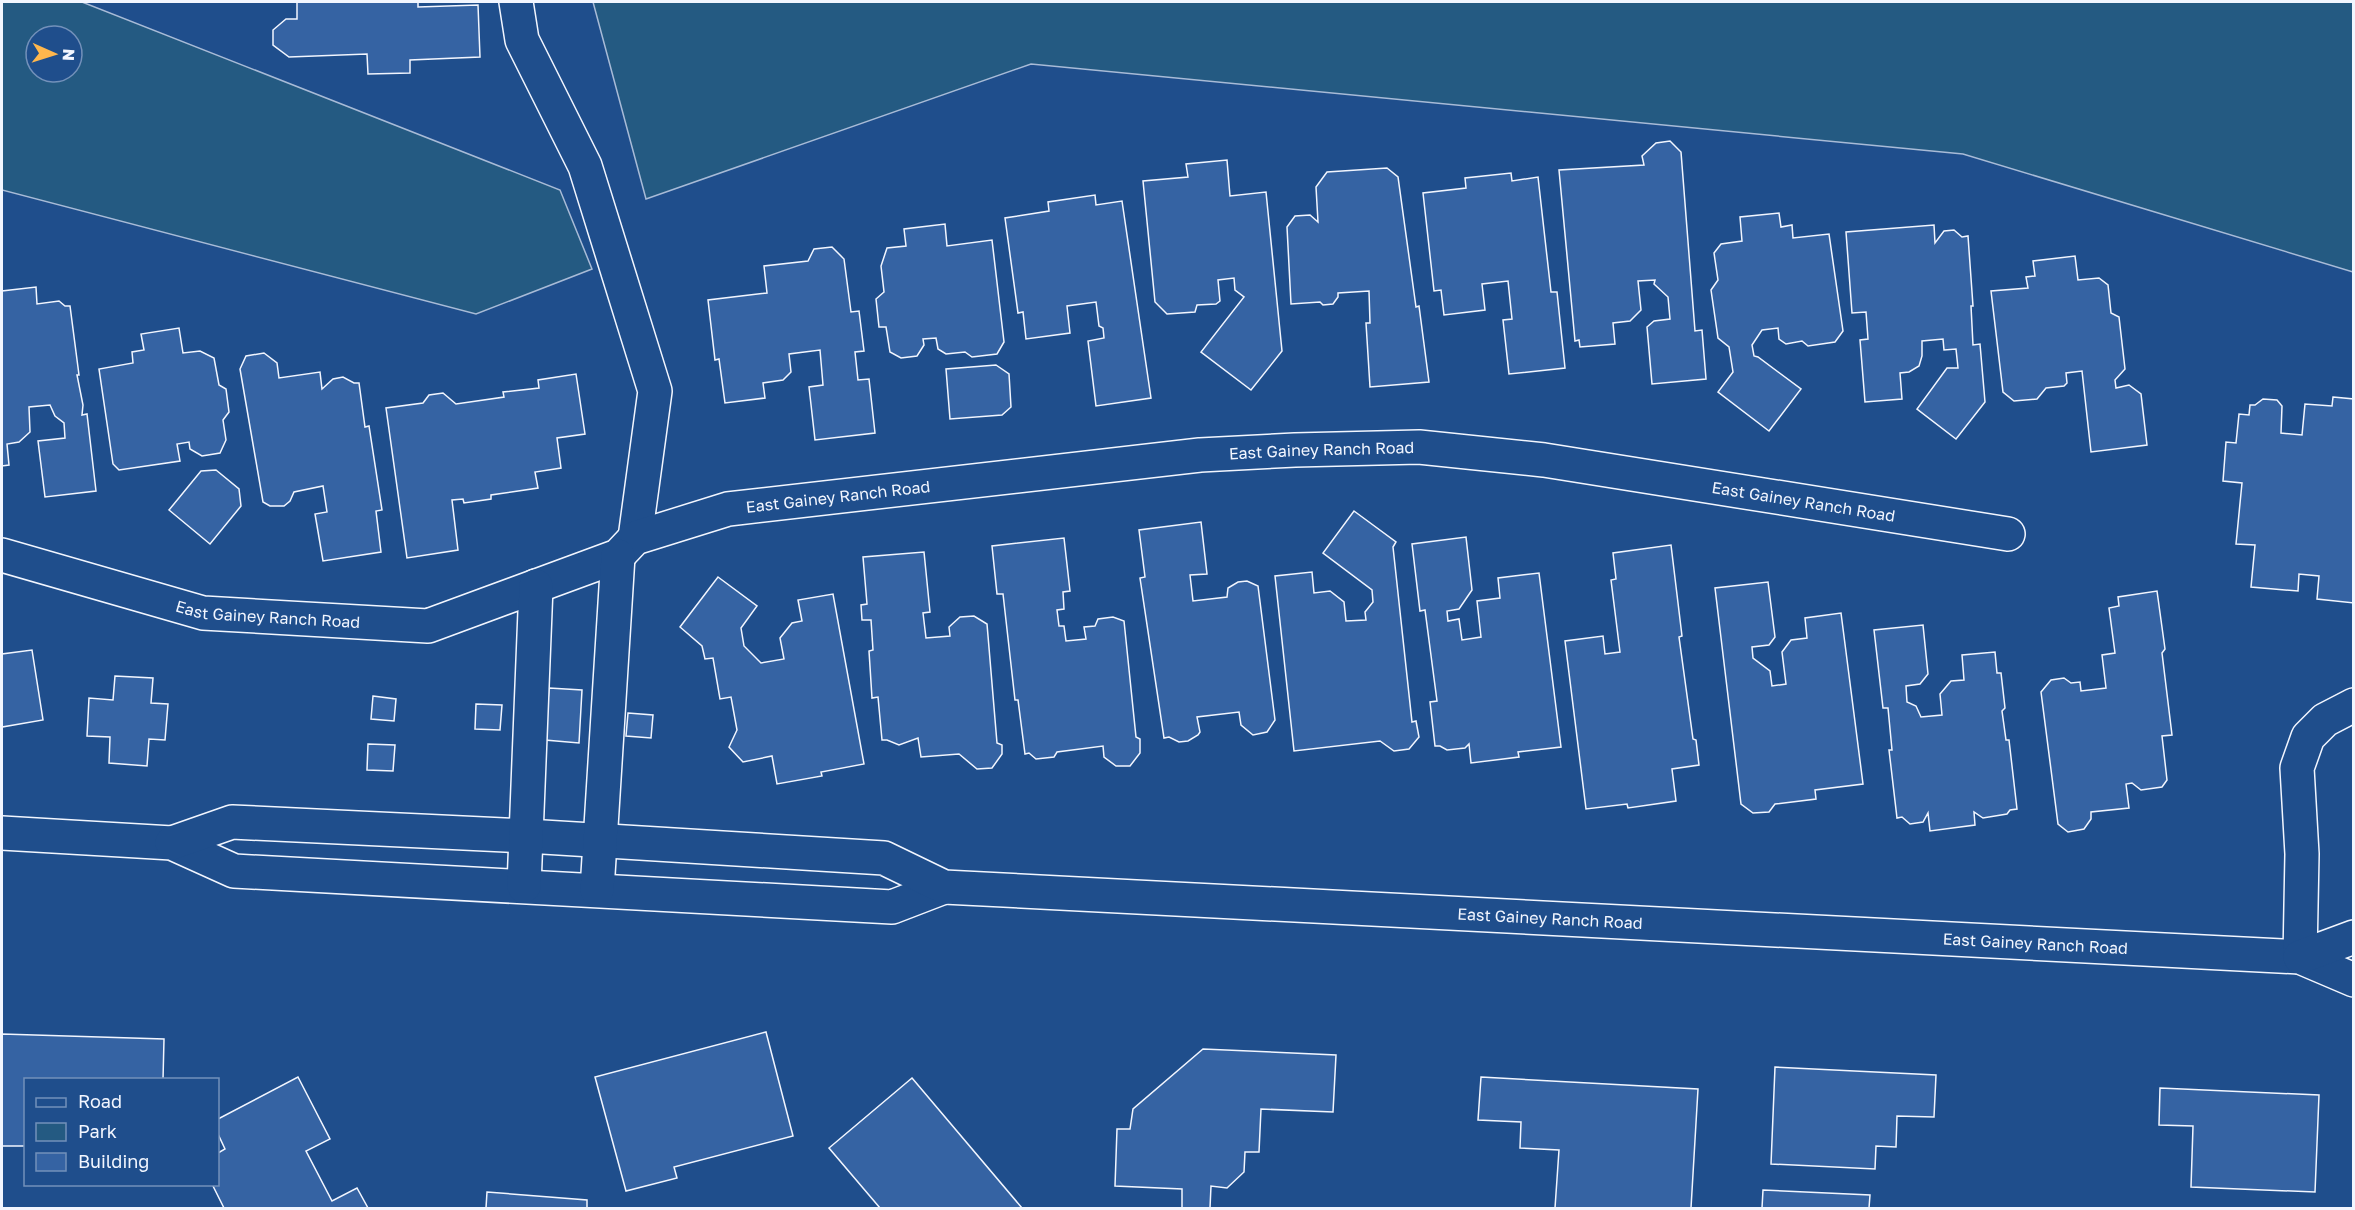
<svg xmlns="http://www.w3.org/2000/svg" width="2355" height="1210" viewBox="0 0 2355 1210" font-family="'Golos Text',sans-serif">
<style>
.green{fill:#245a82;stroke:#a8bbd7;stroke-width:1.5;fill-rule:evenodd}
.building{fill:#3563a3;stroke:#f2f6ff;stroke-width:1.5}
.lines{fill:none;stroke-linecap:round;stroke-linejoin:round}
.street-casing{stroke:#f2f6ff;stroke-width:36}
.street{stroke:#1f4e8c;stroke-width:33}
.labels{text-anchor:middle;stroke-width:4.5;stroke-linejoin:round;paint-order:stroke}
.street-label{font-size:16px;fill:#f2f6ff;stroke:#1f4e8c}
</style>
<rect width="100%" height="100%" fill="#1f4e8c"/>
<g class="green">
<path d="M2,2h80l478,188 32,79 -116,45 -474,-124zM36,36h36v36h-36z"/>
<polygon points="593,2 2353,2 2353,272 1963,154 1031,64 646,199"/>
</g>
<g class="building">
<polygon points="297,2 418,2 418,7 478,5 480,57 410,60 410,73 368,74 367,54 289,57 273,45 273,30 286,19 297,19"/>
<polygon points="1670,141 1681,152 1695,331 1702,330 1706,379 1652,384 1647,327 1654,321 1670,319 1668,297 1654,284 1655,280 1638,281 1641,310 1630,321 1613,323 1615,344 1580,347 1579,340 1575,341 1559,170 1644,165 1642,156 1656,143"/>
<polygon points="1227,160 1230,196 1266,192 1282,351 1251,390 1201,352 1244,297 1235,290 1234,278 1218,280 1220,301 1216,304 1197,305 1195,312 1167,314 1155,302 1143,181 1188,177 1186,164"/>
<polygon points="1387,168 1398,177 1416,307 1419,306 1429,382 1370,387 1366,323 1370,323 1369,291 1338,293 1338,297 1333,304 1323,305 1320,302 1291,304 1287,227 1295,216 1310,215 1318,222 1316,187 1327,172"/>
<polygon points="1511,173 1512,181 1538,177 1551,292 1557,292 1565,368 1509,374 1503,320 1512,319 1508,281 1482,284 1485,310 1444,315 1441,290 1434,291 1423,193 1466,188 1465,178"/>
<polygon points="1095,195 1096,205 1122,201 1151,398 1096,406 1088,341 1104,338 1103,328 1099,326 1096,302 1067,306 1070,333 1026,339 1023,312 1018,313 1005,218 1049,211 1048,202"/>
<polygon points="1779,213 1781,227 1792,225 1793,238 1829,234 1843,331 1835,342 1808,346 1802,341 1786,344 1779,339 1778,328 1762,330 1752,345 1754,356 1758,357 1801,389 1769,431 1718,392 1733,372 1729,347 1718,338 1711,290 1718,280 1714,253 1721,244 1742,241 1740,217"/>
<polygon points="945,224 947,246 992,240 1004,342 997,354 972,357 965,352 946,354 938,349 936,338 923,339 924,345 917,356 901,358 890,352 886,327 879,327 876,299 884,292 881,266 887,248 906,246 904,229"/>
<polygon points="1934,225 1935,243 1944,231 1954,230 1962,237 1968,236 1973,306 1971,306 1973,345 1980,344 1985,402 1956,439 1917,409 1947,368 1958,368 1956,349 1944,350 1943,339 1922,341 1922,356 1919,366 1909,372 1900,373 1902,399 1865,402 1860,340 1868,339 1866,312 1852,313 1846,232"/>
<polygon points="832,247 844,259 851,312 859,311 864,351 855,352 858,380 869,379 875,433 815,440 809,387 823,385 820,350 789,354 791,372 783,380 763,383 765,398 725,403 719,359 715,360 708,300 767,293 764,266 808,261 814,249"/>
<polygon points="2075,256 2078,280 2099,278 2108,285 2111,313 2119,317 2125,369 2115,380 2116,388 2129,385 2141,394 2147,445 2091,452 2082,371 2066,373 2067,383 2064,386 2046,388 2037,399 2014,401 2003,392 1991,291 2028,288 2026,277 2035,276 2033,261"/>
<polygon points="36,287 37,304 59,301 65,306 70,306 79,375 77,375 83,405 82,415 87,414 96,491 45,497 38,441 65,438 64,423 55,416 50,405 29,407 30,432 19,442 7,444 9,465 2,466 2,291"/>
<polygon points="179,328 183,353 200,351 214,358 219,385 226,389 229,412 223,420 226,440 220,453 202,456 190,449 189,442 177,444 180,461 119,470 113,464 99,369 133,363 132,352 144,350 141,334"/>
<polygon points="264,353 277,363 279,378 320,372 322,389 333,379 343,377 354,383 359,383 365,427 369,426 382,510 376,511 381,552 323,561 315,514 327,512 323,486 294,492 290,501 284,506 270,506 263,502 240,369 246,356"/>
<polygon points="996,365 1009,374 1011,407 1002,415 950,419 946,369"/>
<polygon points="576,374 585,434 557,438 561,468 535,472 538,488 491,495 491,499 464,503 463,499 452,500 458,550 407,558 386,408 423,403 429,395 443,393 456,404 504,397 503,392 539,388 538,380"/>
<polygon points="2333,397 2354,399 2354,603 2317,599 2319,576 2299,574 2298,591 2251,587 2255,545 2236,544 2242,483 2223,481 2226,442 2236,443 2239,414 2249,415 2250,405 2255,405 2263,399 2277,400 2282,406 2281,433 2302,435 2305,404 2332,406"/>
<polygon points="216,470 239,489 241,506 210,544 169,510 201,471"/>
<polygon points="1354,511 1396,542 1393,547 1412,722 1416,721 1419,737 1409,749 1394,751 1380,741 1294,751 1275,576 1312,572 1314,593 1330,591 1344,602 1346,621 1366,620 1365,612 1373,602 1372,590 1323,553"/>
<polygon points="1201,522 1207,574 1190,575 1193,601 1227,597 1228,588 1238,582 1247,581 1258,586 1275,720 1267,732 1253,735 1241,725 1239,712 1197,717 1200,732 1198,735 1188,741 1179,742 1169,737 1164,738 1140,578 1145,577 1139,530"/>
<polygon points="1466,537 1472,590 1459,609 1447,611 1448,621 1459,619 1462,640 1481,637 1477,601 1500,598 1498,578 1539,573 1561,747 1518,752 1519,757 1471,763 1469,744 1465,748 1447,750 1440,746 1435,746 1430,702 1437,701 1425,610 1420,611 1412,544"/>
<polygon points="1064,538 1070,591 1063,592 1064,609 1057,610 1059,626 1064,626 1066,641 1086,639 1084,627 1095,626 1098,619 1113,617 1124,621 1136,737 1140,739 1140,753 1130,766 1116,766 1104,757 1103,746 1057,752 1054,757 1036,759 1029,753 1025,754 1018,700 1015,700 1003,594 997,594 992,546"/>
<polygon points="1671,545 1682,636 1679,637 1693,739 1696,740 1699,765 1672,769 1676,801 1628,808 1627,804 1586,809 1565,641 1603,636 1605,654 1620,652 1611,580 1616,579 1613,553"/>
<polygon points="924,552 930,612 923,613 926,638 950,636 949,627 960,617 974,616 987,624 997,743 1002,745 1002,754 992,768 977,769 959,754 921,757 918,738 899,745 887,740 882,740 878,697 872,698 869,651 873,650 871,620 862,620 861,605 867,604 863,557"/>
<polygon points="718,577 757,606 741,628 744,646 761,663 784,659 780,638 792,623 802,621 798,600 833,594 864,764 821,772 822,776 777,784 772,756 743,762 729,747 737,730 731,697 720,699 713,658 705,659 702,646 680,627"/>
<polygon points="1768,582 1775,637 1769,645 1752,647 1753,658 1770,671 1772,686 1786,684 1782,652 1791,640 1807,638 1805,618 1841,613 1863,784 1815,790 1816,799 1775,804 1769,812 1753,813 1741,804 1715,588"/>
<polygon points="2157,591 2165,649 2162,653 2172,735 2162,736 2167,780 2162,787 2141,790 2132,783 2126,784 2129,808 2091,812 2091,819 2084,829 2068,832 2058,824 2041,692 2051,680 2064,678 2071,683 2080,682 2081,691 2106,688 2102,655 2115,653 2109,608 2119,606 2118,597"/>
<polygon points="1923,625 1928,674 1920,684 1906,686 1907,702 1916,706 1921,717 1942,715 1940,694 1951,681 1964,680 1962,655 1995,652 1997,673 2001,673 2005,708 2002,711 2006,740 2009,740 2017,809 2010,810 2007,814 1983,818 1974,812 1975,825 1930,831 1928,813 1923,822 1910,824 1902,817 1897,818 1889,750 1892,750 1888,708 1883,708 1874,630"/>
<polygon points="32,650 43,720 2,727 2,654"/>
<polygon points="115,676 153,678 151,703 168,704 165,740 149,739 147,766 109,763 110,737 87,736 89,698 113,700"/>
<polygon points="549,688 582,690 579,743 545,740"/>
<polygon points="373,696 396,699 394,721 371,719"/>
<polygon points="476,704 502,705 500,730 475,729"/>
<polygon points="628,713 653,715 651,738 626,736"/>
<polygon points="368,744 395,745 393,771 367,770"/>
<polygon points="766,1032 793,1136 674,1167 677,1178 626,1191 595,1077"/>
<polygon points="2,1034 164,1039 163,1080 26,1080 26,1146 2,1146"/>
<polygon points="1203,1049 1336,1055 1333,1112 1261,1109 1259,1152 1245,1152 1244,1172 1227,1188 1211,1186 1210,1208 1182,1208 1182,1189 1115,1186 1117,1129 1130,1129 1133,1109"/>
<polygon points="1775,1067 1936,1075 1934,1117 1897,1116 1896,1147 1876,1146 1875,1169 1771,1164"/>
<polygon points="298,1077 330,1139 306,1151 332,1201 357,1188 368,1208 224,1208 212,1184 218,1184 218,1153 225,1149 218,1134 218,1119"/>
<polygon points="1481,1077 1698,1089 1691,1208 1555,1208 1559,1150 1520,1148 1521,1122 1478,1120"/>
<polygon points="912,1078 1022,1208 880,1208 829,1148"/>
<polygon points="2160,1088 2319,1095 2315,1192 2191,1187 2193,1126 2159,1125"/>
<polygon points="1763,1190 1870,1195 1869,1208 1762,1208"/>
<polygon points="487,1192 587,1200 587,1208 486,1208"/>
</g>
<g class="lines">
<defs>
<g id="street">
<polyline points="516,2 522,40 585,166 655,391 635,538"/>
<path id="s1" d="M2,555l201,58 225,13 190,-70 17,-18 93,-29 472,-54 95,-5 124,-3 125,13 464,74"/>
<polyline points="2,833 172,843 234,871 892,907 944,887"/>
<path id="s2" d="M172,843l60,-21 295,14 357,22 60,29 1356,70 54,23"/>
<polyline points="524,886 536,586"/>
<polyline points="597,890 618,556"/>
<polyline points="2300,957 2302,854 2297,768 2308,737 2325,720 2354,705"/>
<polyline points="2300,957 2354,937"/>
</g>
</defs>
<use href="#street" class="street-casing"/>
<use href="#street" class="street"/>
</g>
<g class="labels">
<g class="street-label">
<text dy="6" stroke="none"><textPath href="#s1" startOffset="1356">East Gainey Ranch Road</textPath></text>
<text dy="6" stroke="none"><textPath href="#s1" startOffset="870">East Gainey Ranch Road</textPath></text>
<text dy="6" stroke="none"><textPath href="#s1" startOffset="1842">East Gainey Ranch Road</textPath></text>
<text dy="6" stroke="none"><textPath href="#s1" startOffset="274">East Gainey Ranch Road</textPath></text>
<text dy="6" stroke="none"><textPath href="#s2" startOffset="1390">East Gainey Ranch Road</textPath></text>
<text dy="6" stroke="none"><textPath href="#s2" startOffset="1876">East Gainey Ranch Road</textPath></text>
</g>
</g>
<rect width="2355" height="1210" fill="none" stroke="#f2f6ff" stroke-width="6"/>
<rect x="24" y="1078" width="195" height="108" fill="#1f4e8c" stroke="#7391ba" stroke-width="1.5"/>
<rect x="36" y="1098" width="30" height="9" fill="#1f4e8c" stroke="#7391ba" stroke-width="1.5"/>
<text x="78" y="1108" font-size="18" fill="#f2f6ff">Road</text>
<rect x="36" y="1123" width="30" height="18" fill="#245a82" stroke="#7391ba" stroke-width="1.5"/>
<text x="78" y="1138" font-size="18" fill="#f2f6ff">Park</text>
<rect x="36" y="1153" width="30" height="18" fill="#3563a3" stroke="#7391ba" stroke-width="1.5"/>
<text x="78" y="1168" font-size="18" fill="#f2f6ff">Building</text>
<g transform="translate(54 54) rotate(93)"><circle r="28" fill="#1f4e8c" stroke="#7391ba" stroke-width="1.5"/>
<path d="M0-4.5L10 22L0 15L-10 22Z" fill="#ffb74d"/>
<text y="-9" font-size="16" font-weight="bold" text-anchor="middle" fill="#f2f6ff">N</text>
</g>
</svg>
